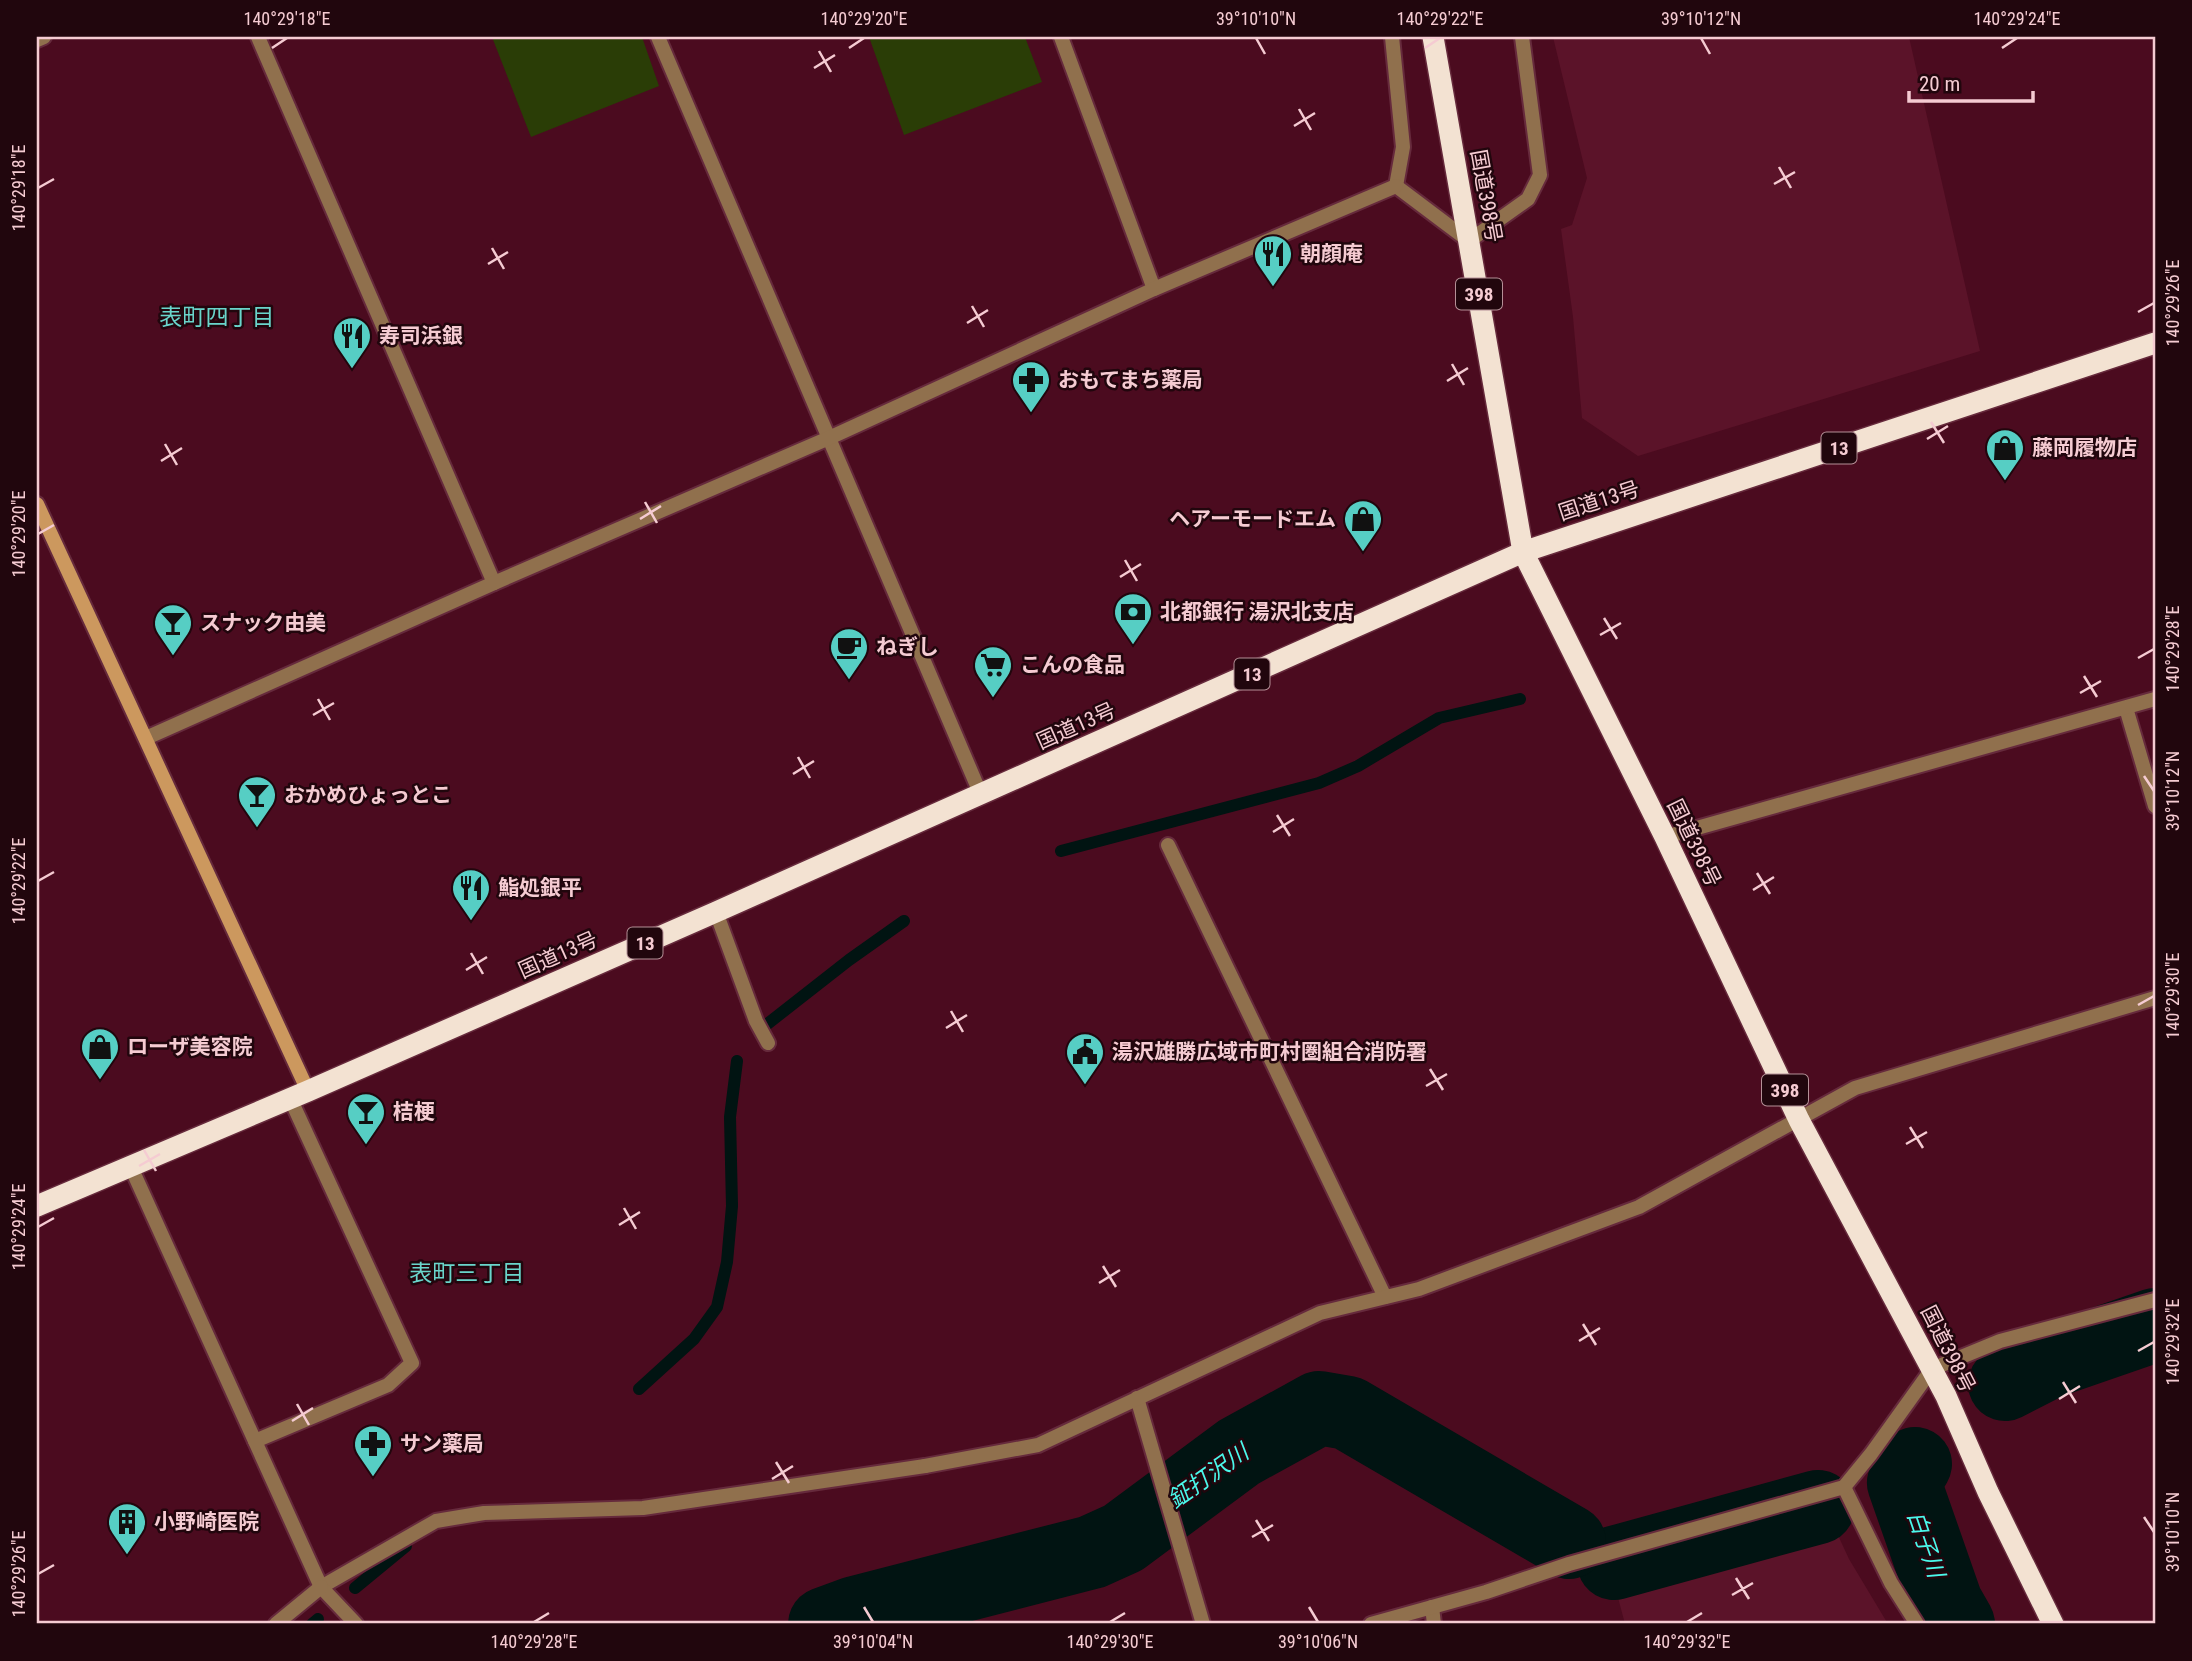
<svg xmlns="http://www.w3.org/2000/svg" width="2192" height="1661" viewBox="0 0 2192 1661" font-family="'Roboto Condensed','Noto Sans JP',sans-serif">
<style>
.built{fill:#5b1329}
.green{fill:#2a3d06}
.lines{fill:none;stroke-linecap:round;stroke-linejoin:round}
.stream{stroke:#011412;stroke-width:12}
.river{stroke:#011412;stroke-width:74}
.lane-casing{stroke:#662a3c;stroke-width:18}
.street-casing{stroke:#662a3c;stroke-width:18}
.secondary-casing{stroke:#662a3c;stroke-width:18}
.highway-casing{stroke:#662a3c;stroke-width:24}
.lane{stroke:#90704d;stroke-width:14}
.street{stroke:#90704d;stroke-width:14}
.secondary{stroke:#cc985e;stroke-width:14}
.highway{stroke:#f3e2d2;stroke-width:21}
.ticks{fill:none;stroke:#f5cbd2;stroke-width:2.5}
.labels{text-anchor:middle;stroke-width:5;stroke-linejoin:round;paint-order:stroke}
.shield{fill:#21060d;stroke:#b59097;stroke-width:2}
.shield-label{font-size:19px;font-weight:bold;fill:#f5cbd2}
.street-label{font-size:21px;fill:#f5cbd2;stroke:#21060d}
.poi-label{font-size:21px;font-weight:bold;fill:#f5cbd2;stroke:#21060d;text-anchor:start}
.neighbourhood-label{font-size:23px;fill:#6ad5cb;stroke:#21060d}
.water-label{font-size:23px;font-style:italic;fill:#4af8eb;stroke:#21060d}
.neatline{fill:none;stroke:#f5cbd2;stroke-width:2.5}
.ticks-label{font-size:18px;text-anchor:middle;fill:#f5cbd2}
</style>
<rect width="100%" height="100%" fill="#4b0b1f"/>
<g class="built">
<polygon points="1553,37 1909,37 1980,351 1638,456 1582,418 1573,317 1561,229 1572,225 1587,178"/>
<polygon points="1830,1518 1849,1559 1888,1624 1625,1624 1612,1575"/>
</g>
<g class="green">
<polygon points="492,37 642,37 659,86 531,137"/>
<polygon points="869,37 1025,37 1042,82 904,135"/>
</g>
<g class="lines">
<g class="stream">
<polyline points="1061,851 1319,783 1358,766 1439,718 1520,699"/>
<polyline points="766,1025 849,960 904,921"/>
<polyline points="639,1389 694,1339 717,1307 727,1262 732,1206 730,1117 737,1061"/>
<polyline points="355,1588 406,1546"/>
<polyline points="312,1624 318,1619"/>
</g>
<g class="river">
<polyline points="2005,1384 2048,1362 2155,1325"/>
<polyline points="1915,1464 1904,1483 1946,1603 1958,1624"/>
<polyline points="1614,1563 1818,1507"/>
<polyline points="825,1624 855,1613 1092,1552 1123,1538 1239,1452 1319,1408 1348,1413 1569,1542"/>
</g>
<defs>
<g id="lane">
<polyline points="1168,845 1385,1297"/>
<polyline points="716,912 756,1021 768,1043"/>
<polyline points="255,1441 388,1385 412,1363 290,1098"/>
<polyline points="321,1587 436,1521 484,1513 643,1508 925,1466"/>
</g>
<g id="street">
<polyline points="258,37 494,583"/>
<polyline points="658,37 981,795"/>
<polyline points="1061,37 1154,289"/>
<polyline points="1392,37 1403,147 1396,186"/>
<polyline points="37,40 44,37"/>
<polyline points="1396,186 1469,241 1528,199 1540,175 1522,37"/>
<polyline points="2126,708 2155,806"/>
<polyline points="146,738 494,583 829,438 1154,289 1396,186"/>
<polyline points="1665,837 2155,699"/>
<polyline points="130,1165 321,1587 356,1624"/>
<polyline points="1137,1398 1203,1624"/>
<polyline points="925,1466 1038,1445 1320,1313 1419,1289 1639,1207 1855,1088 2155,998"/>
<polyline points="1844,1487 1891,1583 1917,1624"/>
<polyline points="1432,1607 1434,1624"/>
<polyline points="276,1624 321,1587"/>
<polyline points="1371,1624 1486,1592 1569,1564 1844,1487 1871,1454 1932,1369 2000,1341 2155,1300"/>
</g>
<polyline id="secondary" points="37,504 308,1091"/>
<g id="highway">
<polyline points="1433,37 1523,552 1665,837 1799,1120 1946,1396 1988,1492 2053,1624"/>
<polyline points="37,1206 308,1091 716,912 1523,552 2155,343"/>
</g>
</defs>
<use href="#lane" class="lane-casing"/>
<use href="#street" class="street-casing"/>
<use href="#secondary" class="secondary-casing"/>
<use href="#highway" class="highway-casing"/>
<use href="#lane" class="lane"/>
<use href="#street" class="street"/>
<use href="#secondary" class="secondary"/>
<use href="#highway" class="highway"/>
</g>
<path class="ticks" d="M1256,38l9,16M1701,38l9,16M272,48l15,-10M849,48l15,-10M1425,48l15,-10M2002,48l15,-10M819,51l12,21M814,68l21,-13M1299,109l12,21M1294,126l21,-13M1779,167l12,21M1774,184l21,-12M38,188l16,-9M492,248l12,21M488,264l20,-12M972,306l12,21M2138,312l16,-9M967,323l21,-13M1452,364l12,21M1447,381l21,-13M1931,422l13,21M1927,439l21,-13M165,444l12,21M161,461l21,-13M645,502l12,21M640,519l21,-13M38,534l16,-9M1125,560l12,21M1120,577l21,-13M1604,618l13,21M1600,635l21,-12M2138,658l16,-9M2084,676l13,21M2080,693l21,-12M318,699l12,21M313,715l21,-12M798,757l12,21M793,774l21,-13M2144,776l10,15M1277,815l13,21M1273,832l21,-13M1757,873l13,21M38,881l16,-9M1753,890l21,-13M471,953l12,21M466,970l21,-13M2138,1005l16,-9M951,1011l12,21M946,1028l21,-13M1430,1069l13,21M1426,1086l21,-12M1910,1127l13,21M1906,1144l21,-12M144,1150l12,21M139,1166l21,-12M624,1208l12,21M619,1225l21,-13M38,1227l16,-9M1103,1266l13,21M1099,1283l21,-13M1583,1324l13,21M1579,1341l21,-13M2138,1351l16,-9M2063,1382l13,21M2059,1399l21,-13M297,1404l12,21M292,1421l21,-13M776,1462l13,21M772,1479l21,-13M2144,1517l10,15M1256,1520l13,21M1252,1537l21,-12M38,1574l16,-9M1736,1578l13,21M1732,1595l21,-12M864,1607l9,15M1309,1607l9,15M534,1622l15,-9M1110,1622l15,-9M1687,1622l15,-9"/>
<defs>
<symbol id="restaurant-pin" viewBox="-11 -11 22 30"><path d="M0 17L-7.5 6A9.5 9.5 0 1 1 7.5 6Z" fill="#56cec4" stroke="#21060d"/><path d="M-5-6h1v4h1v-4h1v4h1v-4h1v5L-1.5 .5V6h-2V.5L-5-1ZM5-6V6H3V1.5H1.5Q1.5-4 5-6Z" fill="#111"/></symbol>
<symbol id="pharmacy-pin" viewBox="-11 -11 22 30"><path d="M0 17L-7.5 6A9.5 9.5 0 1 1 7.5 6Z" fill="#56cec4" stroke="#21060d"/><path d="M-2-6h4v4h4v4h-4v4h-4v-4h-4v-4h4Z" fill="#111"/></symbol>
<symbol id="shop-pin" viewBox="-11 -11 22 30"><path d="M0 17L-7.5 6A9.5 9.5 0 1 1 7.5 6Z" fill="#56cec4" stroke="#21060d"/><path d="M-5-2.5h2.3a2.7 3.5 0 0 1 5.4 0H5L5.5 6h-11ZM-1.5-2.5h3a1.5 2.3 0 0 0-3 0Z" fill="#111"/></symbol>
<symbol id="bank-pin" viewBox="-11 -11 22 30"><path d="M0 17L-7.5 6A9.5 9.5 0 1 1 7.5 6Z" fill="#56cec4" stroke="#21060d"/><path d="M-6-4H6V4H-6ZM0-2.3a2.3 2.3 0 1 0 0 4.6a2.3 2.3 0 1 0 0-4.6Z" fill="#111"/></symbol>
<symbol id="bar-pin" viewBox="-11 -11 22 30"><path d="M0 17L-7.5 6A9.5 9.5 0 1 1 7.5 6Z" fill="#56cec4" stroke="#21060d"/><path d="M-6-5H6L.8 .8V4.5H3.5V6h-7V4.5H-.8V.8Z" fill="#111"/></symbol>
<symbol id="cafe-pin" viewBox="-11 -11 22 30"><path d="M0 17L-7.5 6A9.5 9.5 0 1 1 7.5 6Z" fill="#56cec4" stroke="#21060d"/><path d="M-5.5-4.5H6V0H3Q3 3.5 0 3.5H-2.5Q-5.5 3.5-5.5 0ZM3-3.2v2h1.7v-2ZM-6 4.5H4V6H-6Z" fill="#111"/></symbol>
<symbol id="supermarket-pin" viewBox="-11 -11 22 30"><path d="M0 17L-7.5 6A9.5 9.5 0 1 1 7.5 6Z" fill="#56cec4" stroke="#21060d"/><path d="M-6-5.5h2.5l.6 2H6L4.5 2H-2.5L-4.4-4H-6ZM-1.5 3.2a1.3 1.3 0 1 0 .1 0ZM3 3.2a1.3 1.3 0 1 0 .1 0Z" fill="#111"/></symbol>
<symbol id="civic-pin" viewBox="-11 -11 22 30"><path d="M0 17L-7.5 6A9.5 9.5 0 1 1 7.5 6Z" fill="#56cec4" stroke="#21060d"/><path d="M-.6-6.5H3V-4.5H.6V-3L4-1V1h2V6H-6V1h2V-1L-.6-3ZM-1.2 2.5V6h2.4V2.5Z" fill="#111"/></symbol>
<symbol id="building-pin" viewBox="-11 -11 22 30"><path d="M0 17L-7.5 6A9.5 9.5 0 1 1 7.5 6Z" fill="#56cec4" stroke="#21060d"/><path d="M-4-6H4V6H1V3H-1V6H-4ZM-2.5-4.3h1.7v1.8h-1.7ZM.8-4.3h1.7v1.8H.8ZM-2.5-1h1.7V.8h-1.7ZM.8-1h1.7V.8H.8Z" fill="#111"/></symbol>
</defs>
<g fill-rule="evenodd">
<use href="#restaurant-pin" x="1251" y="232" width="44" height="60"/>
<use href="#restaurant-pin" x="330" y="314" width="44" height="60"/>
<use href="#pharmacy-pin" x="1009" y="358" width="44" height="60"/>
<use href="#shop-pin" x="1983" y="426" width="44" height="60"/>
<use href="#shop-pin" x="1341" y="497" width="44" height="60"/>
<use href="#bank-pin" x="1111" y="590" width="44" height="60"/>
<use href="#bar-pin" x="151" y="601" width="44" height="60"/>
<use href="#cafe-pin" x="827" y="625" width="44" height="60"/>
<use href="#supermarket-pin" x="971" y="643" width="44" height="60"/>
<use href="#bar-pin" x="235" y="773" width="44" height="60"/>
<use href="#restaurant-pin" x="449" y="866" width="44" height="60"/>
<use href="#shop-pin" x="78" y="1025" width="44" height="60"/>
<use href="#civic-pin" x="1063" y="1030" width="44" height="60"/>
<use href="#bar-pin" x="344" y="1090" width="44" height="60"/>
<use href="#pharmacy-pin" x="351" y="1422" width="44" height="60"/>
<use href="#building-pin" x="105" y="1500" width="44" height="60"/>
</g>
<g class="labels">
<g class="shield">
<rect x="1456" y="278.5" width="46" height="31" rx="5"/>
<rect x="1821.5" y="432.5" width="35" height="31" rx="5"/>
<rect x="1234.5" y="658.5" width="35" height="31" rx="5"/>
<rect x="627.5" y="927.5" width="35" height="31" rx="5"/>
<rect x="1762" y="1074.5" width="46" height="31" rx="5"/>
</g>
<g class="shield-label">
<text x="1479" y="301">398</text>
<text x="1839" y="455">13</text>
<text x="1252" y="681">13</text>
<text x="645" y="950">13</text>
<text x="1785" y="1097">398</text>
</g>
<g class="street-label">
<text transform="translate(1486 196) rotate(80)" y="7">国道398号</text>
<text transform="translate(1599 501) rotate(-18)" y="7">国道13号</text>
<text transform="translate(1076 726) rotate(-24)" y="7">国道13号</text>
<text transform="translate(1694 843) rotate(64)" y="7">国道398号</text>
<text transform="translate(558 955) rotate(-24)" y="7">国道13号</text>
<text transform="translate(1948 1349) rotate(63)" y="7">国道398号</text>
</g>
<g class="poi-label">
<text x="1300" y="261">朝顔庵</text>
<text x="379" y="343">寿司浜銀</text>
<text x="1058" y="387">おもてまち薬局</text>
<text x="2032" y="455">藤岡履物店</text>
<text x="1336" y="526" text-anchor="end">ヘアーモードエム</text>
<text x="1160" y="619">北都銀行 湯沢北支店</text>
<text x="200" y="630">スナック由美</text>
<text x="876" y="654">ねぎし</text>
<text x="1020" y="672">こんの食品</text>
<text x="284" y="802">おかめひょっとこ</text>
<text x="498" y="895">鮨処銀平</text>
<text x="127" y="1054">ローザ美容院</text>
<text x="1112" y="1059">湯沢雄勝広域市町村圏組合消防署</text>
<text x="393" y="1119">桔梗</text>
<text x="400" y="1451">サン薬局</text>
<text x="154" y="1529">小野崎医院</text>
</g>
<g class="neighbourhood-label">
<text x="217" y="325">表町四丁目</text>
<text x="467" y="1281">表町三丁目</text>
</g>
<g class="water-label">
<text transform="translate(1208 1476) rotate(-35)" y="8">鉦打沢川</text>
<text transform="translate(1926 1544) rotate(71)" y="8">白子川</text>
</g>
</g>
<rect width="2192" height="1661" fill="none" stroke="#21060d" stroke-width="77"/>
<path d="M1909 91v10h124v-10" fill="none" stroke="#f5cbd2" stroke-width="3.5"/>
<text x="1919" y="91" font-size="21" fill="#f5cbd2" stroke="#21060d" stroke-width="5" paint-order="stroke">20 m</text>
<rect x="38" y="38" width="2116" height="1584" class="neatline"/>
<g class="ticks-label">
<text x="287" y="25">140°29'18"E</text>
<text x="864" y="25">140°29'20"E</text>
<text x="1256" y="25">39°10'10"N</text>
<text x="1440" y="25">140°29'22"E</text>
<text x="1701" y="25">39°10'12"N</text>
<text x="2017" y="25">140°29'24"E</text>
<text transform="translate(19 188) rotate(-90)" y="6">140°29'18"E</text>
<text transform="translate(2173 303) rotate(-90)" y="6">140°29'26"E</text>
<text transform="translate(19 534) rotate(-90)" y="6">140°29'20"E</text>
<text transform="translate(2173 649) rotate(-90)" y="6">140°29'28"E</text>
<text transform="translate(2173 791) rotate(-90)" y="6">39°10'12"N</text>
<text transform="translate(19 881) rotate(-90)" y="6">140°29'22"E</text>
<text transform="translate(2173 996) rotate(-90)" y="6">140°29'30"E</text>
<text transform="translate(19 1227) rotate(-90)" y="6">140°29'24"E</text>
<text transform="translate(2173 1342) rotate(-90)" y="6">140°29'32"E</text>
<text transform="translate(2173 1532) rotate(-90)" y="6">39°10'10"N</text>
<text transform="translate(19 1574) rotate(-90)" y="6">140°29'26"E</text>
<text x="534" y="1648">140°29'28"E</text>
<text x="873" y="1648">39°10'04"N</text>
<text x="1110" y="1648">140°29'30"E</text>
<text x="1318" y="1648">39°10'06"N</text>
<text x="1687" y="1648">140°29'32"E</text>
</g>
</svg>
